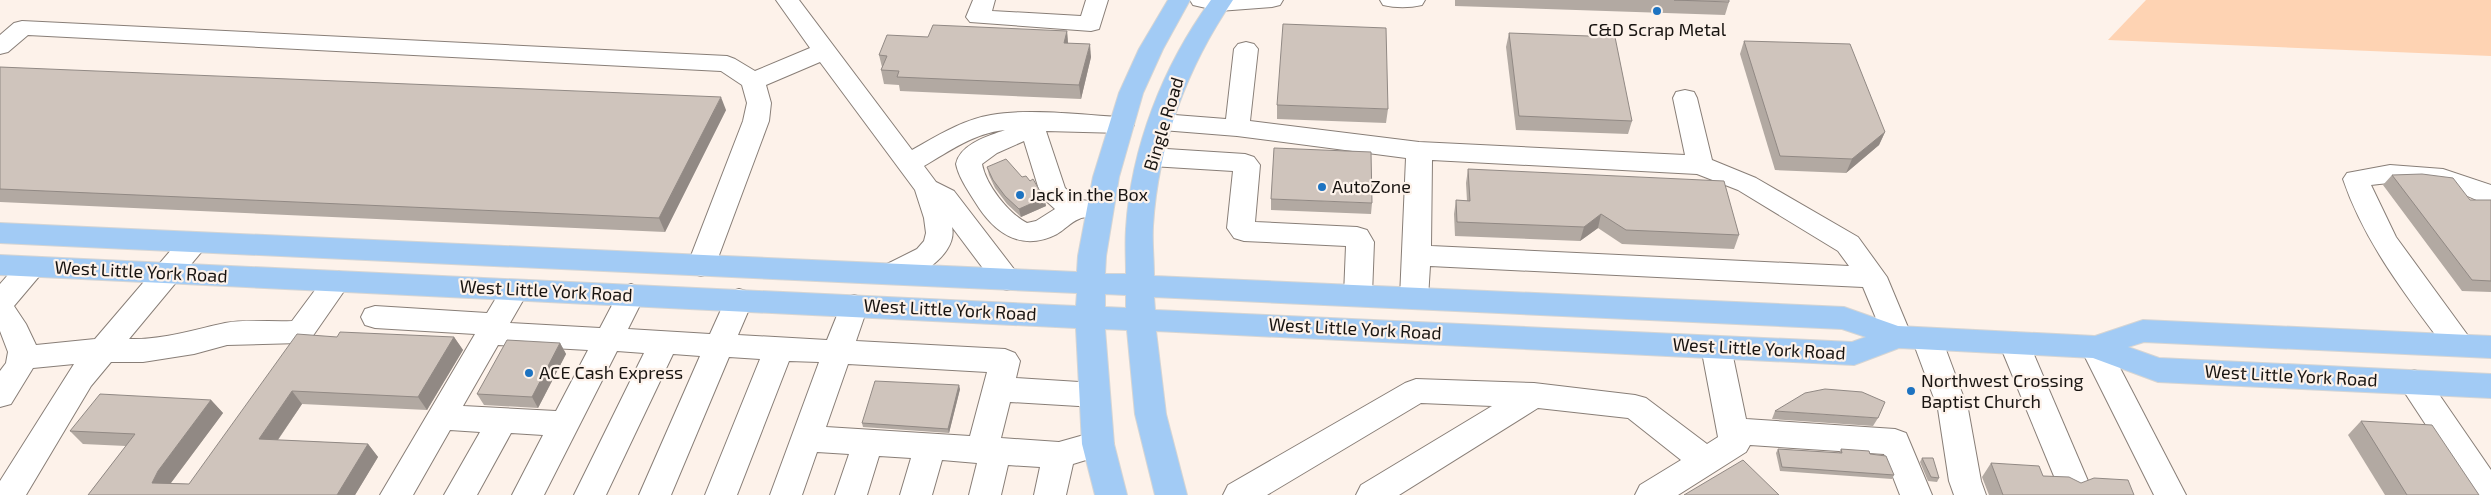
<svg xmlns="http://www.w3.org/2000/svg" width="2491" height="495" viewBox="0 0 2491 495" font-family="'Exo 2',sans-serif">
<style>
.green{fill:#fed3b3}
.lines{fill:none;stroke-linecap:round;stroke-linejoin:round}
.minor-casing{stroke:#887e77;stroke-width:2}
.major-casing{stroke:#d5d5d4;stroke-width:2}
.minor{fill:#fff;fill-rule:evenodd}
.major{fill:#a2cbf5;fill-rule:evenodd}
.wall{fill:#b2a9a2}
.shaded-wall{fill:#918984}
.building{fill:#cfc4bc;stroke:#918984}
.poi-dot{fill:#1d73c1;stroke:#fdf2ea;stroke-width:2}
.labels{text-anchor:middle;stroke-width:4.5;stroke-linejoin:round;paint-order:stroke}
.poi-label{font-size:18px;fill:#181411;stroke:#fdf2ea;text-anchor:start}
.street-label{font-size:18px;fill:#181411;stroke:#fdf2ea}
</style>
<rect width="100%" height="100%" fill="#fdf2ea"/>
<polygon class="green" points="2146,0 2491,0 2491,56 2108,40"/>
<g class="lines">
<defs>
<g id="minor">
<path d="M776,0h23l113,150c25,-14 50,-30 79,-35 39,-7 90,0 130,2l9,2 4,6 -4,6 -9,2 -75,-2 19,57 15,12 21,2 4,7 -4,7c-7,2 -16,0 -22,3 -8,3 -15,11 -22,15 -33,17 -59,2 -78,-26 -8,-13 -20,-29 -23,-44 4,-20 32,-28 49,-34 -31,3 -55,21 -81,36l12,16 18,9 63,82 4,7 -4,7 -10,3 -10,-3 -45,-60c7,30 -47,62 -71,54l-4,-7 4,-7 36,-18 7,-8 2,-8 -2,-15 -9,-28 -95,-128 -54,23 5,18 -2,18 -54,145 -4,7 -10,3 -10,-3 -4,-7 56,-145 4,-18 -5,-18 -21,-14 -693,-36 -20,17 -8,2v-19l14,-12 8,-2 705,35 8,3 20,12 55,-23zM1024,141l16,52 4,6 11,10 -19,12 -9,2c-19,-10 -41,-38 -45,-59l15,-11z"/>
<polygon points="973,0 995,0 992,11 1081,16 1086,0 1108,0 1099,29 1091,31 970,22 966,17"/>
<polygon points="1190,0 1283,0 1280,5 1272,7 1219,11 1193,5"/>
<path d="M1380,0h45l-3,5c-13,3 -26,3 -39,0z"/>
<path d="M1246,42l8,2 4,5 -8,72 169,21 266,13 -12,-57 3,-6 9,-2 9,2 3,6 15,62 44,18 102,59 29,40 25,60 -5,8 -10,3 -10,-3 -24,-58 -433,-21 -2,32 -4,7 -10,4 -10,-4 -4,-7 6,-140 -169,-22 -75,-6 -9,-2 -4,-6 4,-6 9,-2 64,5 8,-70 4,-5zM1432,160l265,14 41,16 100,61 11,15 -418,-20z"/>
<polygon points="1151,148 1245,154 1254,157 1260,165 1255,222 1357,227 1367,230 1374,242 1372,295 1368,302 1358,306 1348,302 1344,295 1346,246 1244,241 1234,238 1227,228 1233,171 1151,166 1142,163 1138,157 1142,151"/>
<path d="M2390,165l53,4 48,16v20c-13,-3 -24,-10 -37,-15 -26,-9 -56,-9 -83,-5l25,52 73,100 5,8 -5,8 -10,3 -10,-3c-41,-55 -84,-109 -106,-174l4,-6z"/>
<path d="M193,233l10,3 4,7 -4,7 -74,89c33,1 64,-9 96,-16 21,-4 46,-1 67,-2l35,-47 10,-3 10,3 4,7 -41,59 -10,3 -73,2 -33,9 -51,8h-32l-20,24 -65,109h-26v-14l74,-117 -41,4 -22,36 -11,3v-36l6,-8 2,-11 -8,-21v-47c13,-14 22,-30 43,-24l4,7 -33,39 12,18 10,21 59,-6 88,-103z"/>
<path d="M515,280l10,3 4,7 -19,33 90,5 21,-40 10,-4 10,4 4,7 -17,34 82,5 19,-42 10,-3 10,3 4,8 -15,35 89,5 17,-42 10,-3 10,3 4,8 -12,35 149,8 10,4 5,8 -4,17 79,5 11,3 4,9 -4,9 -11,3 -85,-5 -9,36 58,4 39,-11 11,4 5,9 -5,9 -36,11 -7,31h-32l6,-28 -32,-2 -7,30h-32l8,-32 -35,-3 -10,35h-32l11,-37 -32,-2 -12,39h-32l14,-41 -32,-2 -15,43h-32l49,-133 -30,-1 -52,134h-32l55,-136 -31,-2 -58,138h-32l61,-139 -27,-2 -67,141h-32l70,-142 -27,-2 -73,144h-32l31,-60 -32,-2 -34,62h-33l36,-63 -30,-2 -37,65h-33l95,-161 -100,-6 -10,-3 -4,-8 4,-8 10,-3 112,7 18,-30zM498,345l90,5 -32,61 -93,-5zM848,364l139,8 -17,64 -144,-9z"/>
<polygon points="1927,328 1937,331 1942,339 1968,409 1981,481 1986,495 1954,495 1949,481 1938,409 1912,339 1917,331"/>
<polygon points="2014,332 2024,335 2029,343 2088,481 2083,490 2072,494 2061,490 2056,481 1999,343 2004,335"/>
<polygon points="1716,336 1726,339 1731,347 1746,419 1895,429 1906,433 1932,495 1900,495 1884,454 1750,445 1746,452 1678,495 1635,495 1640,485 1681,460 1628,418 1538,408 1399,495 1356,495 1361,485 1492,406 1421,403 1267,495 1223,495 1228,485 1405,383 1416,379 1534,383 1635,395 1646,398 1707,444 1718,437 1701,347 1706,339"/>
<polygon points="2095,336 2105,339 2186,495 2154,495 2080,347 2085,339"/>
<polygon points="2414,370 2425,374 2491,470 2491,495 2472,495 2403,390 2399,382 2403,374"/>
</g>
<path id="major" d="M1168,0h22l-27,49 -20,44 -24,84 -13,79 -1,18h21c0,-15 -1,-30 0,-45 5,-82 37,-163 85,-229h22c-46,67 -75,145 -80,226 -1,17 1,33 1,50l690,31 54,19 197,10 48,-16 348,16v22l-347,-16 -16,5 31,11 332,16v24l-333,-16 -65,-24 -194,-10 -45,17 -698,-34 10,83 21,81h-32l-20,-81 -8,-84 -22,-1 9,115 13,51h-32l-13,-51 -6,-116 -1076,-53v-20l1076,51 1,-13 -1077,-50v-20l1077,49 1,-16 15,-79 26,-84 20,-44zM1105,294l21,1v13l-21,-1zM1154,297l688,32 24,8 -14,5 -697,-32z"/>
</defs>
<use href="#minor" class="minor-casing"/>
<use href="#major" class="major-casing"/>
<use href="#minor" class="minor"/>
<use href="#major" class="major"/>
</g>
<g class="wall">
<polygon points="1455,0 1729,0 1729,2 1725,15 1455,6"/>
<polygon points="1067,31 1068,43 1091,57 1081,99 900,91 899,85 884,84 881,70 882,67 879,55 928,37"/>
<polygon points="1509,33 1632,121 1628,134 1516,130 1506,47"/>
<polygon points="1744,41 1885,132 1879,145 1846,173 1775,170 1740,54"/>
<polygon points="0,67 726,110 665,232 0,202"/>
<polygon points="1277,105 1388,109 1386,123 1277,119"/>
<polygon points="987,167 1044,198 1046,206 1021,217 1007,204 995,188 989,175"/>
<polygon points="1468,169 1739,235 1734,249 1622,244 1598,228 1580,241 1455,236 1454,214 1456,200 1467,201 1466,183"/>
<polygon points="2392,175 2470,200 2491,200 2491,292 2462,291 2383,185"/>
<polygon points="1271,199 1372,203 1371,214 1271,210"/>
<polygon points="337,337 454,337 463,350 427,410 302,404 278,440 368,444 378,457 355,495 88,495 126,446 83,444 70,431 211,400 223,413 171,483 189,484"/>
<polygon points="560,343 566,354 538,408 484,405 477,394"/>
<polygon points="960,389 949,433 863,427 862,423"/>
<polygon points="1775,411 1878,418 1873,426 1772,419"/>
<polygon points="2361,421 2479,495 2385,495 2348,435"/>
<polygon points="1778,449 1839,453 1841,449 1870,454 1894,475 1892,479 1780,471 1776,453"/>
<polygon points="1922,458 1939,478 1937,482 1928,481 1920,462"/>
<polygon points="1991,463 2043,476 2081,483 2134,495 1989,495 1982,477"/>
</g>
<g class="shaded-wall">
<polygon points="1067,31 1068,44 1064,43"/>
<polygon points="1090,44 1091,57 1081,99 1079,85"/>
<polygon points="721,97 726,110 665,232 659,218"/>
<polygon points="1885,132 1879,145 1846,173 1852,159"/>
<polygon points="1044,198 1046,206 1021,217 1019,209"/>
<polygon points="1601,214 1598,228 1580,241 1584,227"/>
<polygon points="454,337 463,350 427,410 418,397"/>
<polygon points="560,343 566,354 538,408 532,397"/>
<polygon points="959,385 960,389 949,433 948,429"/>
<polygon points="292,391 302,404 270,451 259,439"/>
<polygon points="211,400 223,413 170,484 152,483 158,471"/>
<polygon points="368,444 378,457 355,495 337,495"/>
</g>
<g class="building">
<polygon points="1674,0 1729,0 1729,2"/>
<polygon points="1283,24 1386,28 1388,109 1277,105"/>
<polygon points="933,25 1067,31 1064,43 1090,44 1079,85 897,77 899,71 881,70 887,56 879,55 887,35 928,37"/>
<polygon points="1509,33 1615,37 1632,121 1519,116"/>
<polygon points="1744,41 1850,44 1885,132 1852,159 1780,156"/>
<polygon points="0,67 721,97 659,218 0,189"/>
<polygon points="1274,148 1371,152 1372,203 1271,199"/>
<polygon points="1006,159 1022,177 1026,176 1030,181 1033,179 1044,198 1019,209 1005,196 993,180 987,167"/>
<polygon points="1468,169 1724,181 1739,235 1626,230 1601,214 1584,227 1457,222 1456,200 1470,201"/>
<polygon points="2422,174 2453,178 2470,200 2491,200 2491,281 2472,280 2392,175"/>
<polygon points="340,332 454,337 418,397 292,391 259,439 368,444 337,495 88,495 135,434 70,431 100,394 211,400 158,471 152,483 189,484 297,334 337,337"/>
<polygon points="507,340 560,343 532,397 477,394"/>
<polygon points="875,381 959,385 948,429 862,423"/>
<polygon points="1825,389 1862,392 1885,402 1878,418 1775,411 1805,393"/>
<polygon points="2361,421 2432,425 2479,495 2407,495"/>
<polygon points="1778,449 1842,453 1841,449 1869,451 1870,454 1886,456 1894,475 1782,467"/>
<polygon points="1922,458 1933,458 1939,478 1931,477"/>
<polygon points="1743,460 1779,495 1684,495"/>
<polygon points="1991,463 2039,466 2043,476 2069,477 2081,483 2094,478 2128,480 2134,495 2003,495"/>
</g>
<g class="poi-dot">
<circle cx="1657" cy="11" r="5"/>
<circle cx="1322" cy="187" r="5"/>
<circle cx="1020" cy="195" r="5"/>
<circle cx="529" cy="373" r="5"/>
<circle cx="1911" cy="391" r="5"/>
</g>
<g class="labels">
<g class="poi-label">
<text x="1657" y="36" text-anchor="middle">C&amp;D Scrap Metal</text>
<text x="1332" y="193">AutoZone</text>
<text x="1030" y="201">Jack in the Box</text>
<text x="539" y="379">ACE Cash Express</text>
<text x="1921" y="387">Northwest Crossing<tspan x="1921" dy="21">Baptist Church</tspan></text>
</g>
<g class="street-label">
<text transform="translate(1164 124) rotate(-73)" y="6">Bingle Road</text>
<text transform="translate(141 272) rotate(3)" y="6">West Little York Road</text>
<text transform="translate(546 291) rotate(3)" y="6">West Little York Road</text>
<text transform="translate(950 310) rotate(3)" y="6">West Little York Road</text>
<text transform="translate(1355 329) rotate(3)" y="6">West Little York Road</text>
<text transform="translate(1759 349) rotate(3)" y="6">West Little York Road</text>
<text transform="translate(2291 376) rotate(3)" y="6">West Little York Road</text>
</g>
</g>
</svg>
